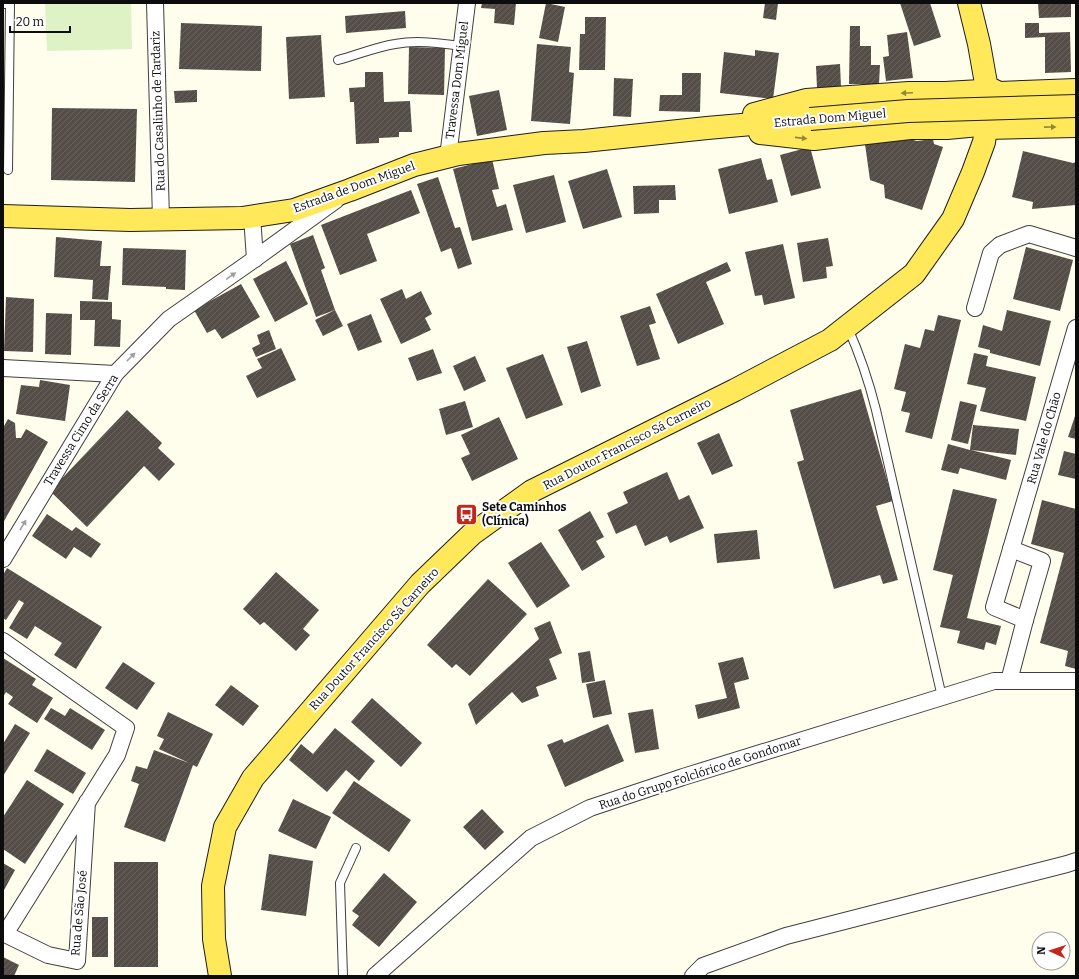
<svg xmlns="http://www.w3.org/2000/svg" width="1079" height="979" viewBox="0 0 1079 979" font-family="Bitter,serif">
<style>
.pitch{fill:#def2c5}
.building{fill:url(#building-hatch)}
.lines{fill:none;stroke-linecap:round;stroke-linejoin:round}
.service-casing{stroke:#3f3f3f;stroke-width:10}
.minor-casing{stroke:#3f3f3f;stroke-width:18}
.primary-casing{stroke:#1d1d1d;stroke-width:24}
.service{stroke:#fff;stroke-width:8}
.minor{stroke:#fff;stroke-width:16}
.primary{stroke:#ffe95b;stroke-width:22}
.primary-bridge-casing{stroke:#1d1d1d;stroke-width:24;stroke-linecap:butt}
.primary-bridge{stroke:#ffe95b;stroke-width:22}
.oneway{fill:#928637}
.oneway2{fill:#9e9e9e}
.labels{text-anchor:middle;stroke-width:4;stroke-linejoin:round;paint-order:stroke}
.street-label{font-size:12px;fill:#0c0c0c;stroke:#fff}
.poi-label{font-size:12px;font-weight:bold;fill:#0c0c0c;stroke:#fff;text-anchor:start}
</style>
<defs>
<pattern id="building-hatch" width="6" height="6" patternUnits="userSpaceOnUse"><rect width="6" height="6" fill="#554e48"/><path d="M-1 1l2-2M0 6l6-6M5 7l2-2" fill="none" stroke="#68635e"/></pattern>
</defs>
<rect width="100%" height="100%" fill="#fffdeb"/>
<polygon class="pitch" points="45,3 131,3 132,49 47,51"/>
<g class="building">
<polygon points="482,3 516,3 514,25 494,23 495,9 481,8"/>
<polygon points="546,3 565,7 558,42 539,38"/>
<polygon points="765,3 778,3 776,20 763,18"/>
<polygon points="900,3 930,3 941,37 914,46"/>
<polygon points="1038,3 1071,3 1071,17 1039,18"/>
<polygon points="405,11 406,28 346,33 345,16"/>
<polygon points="585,17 606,17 605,70 579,70 580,34 585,34"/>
<polygon points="181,23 262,26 261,71 179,69"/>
<polygon points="1025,23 1039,23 1039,33 1070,32 1071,72 1045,73 1045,37 1025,38"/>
<polygon points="850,26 860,26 860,46 871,46 871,65 880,65 879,84 849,84"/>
<polygon points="907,32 913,78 886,81 883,57 889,56 887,35"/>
<polygon points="321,35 325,97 289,99 286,37"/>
<polygon points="537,44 571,47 569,72 574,73 570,124 531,121"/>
<polygon points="409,47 445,48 444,95 408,94"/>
<polygon points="755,50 779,53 773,99 720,93 724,52 755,56"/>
<polygon points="840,64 841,87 817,88 816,66"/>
<polygon points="3,69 4,69 5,107 3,107"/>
<polygon points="365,72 383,72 384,102 410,101 412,132 399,132 399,137 379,138 379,143 356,144 354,102 350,102 349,88 365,87"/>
<polygon points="682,73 701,73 700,112 659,111 660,95 682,95"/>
<polygon points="614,78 633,79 631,117 613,116"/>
<polygon points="197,90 197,102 175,103 174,91"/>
<polygon points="499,90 507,130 477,136 469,96"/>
<polygon points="52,108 137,109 135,182 51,180"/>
<polygon points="906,138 917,141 933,139 934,144 943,147 922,210 885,198 884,185 870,180 865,144"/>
<polygon points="810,147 821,188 791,196 780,155"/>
<polygon points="1023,151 1073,163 1076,162 1076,205 1032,209 1033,202 1012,197"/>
<polygon points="761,158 767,180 772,179 778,202 729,214 718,169"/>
<polygon points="492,159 499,189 492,190 497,207 506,204 513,230 472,241 453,169"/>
<polygon points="607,169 622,217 583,229 568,181"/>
<polygon points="554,175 566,222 526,233 513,185"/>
<polygon points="438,177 455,228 460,227 472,264 458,269 451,248 441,252 417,184"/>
<polygon points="675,185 676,200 659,200 659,213 634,214 633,186"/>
<polygon points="411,190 420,213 367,234 377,261 340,275 321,225"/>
<polygon points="313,235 325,268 321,270 335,310 316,317 290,244"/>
<polygon points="56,237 102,241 100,266 111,266 108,300 92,299 93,280 54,277"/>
<polygon points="828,238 833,266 826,267 827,278 803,282 797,243"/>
<polygon points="783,244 795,298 764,305 762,295 755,296 745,252"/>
<polygon points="1026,247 1073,260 1060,311 1013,299"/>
<polygon points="123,248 186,250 185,290 166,289 166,287 122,285"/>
<polygon points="286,261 308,304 275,322 253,279"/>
<polygon points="727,262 731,271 706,282 724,324 678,344 656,294"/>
<polygon points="241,284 260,317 222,339 215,329 207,333 194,310"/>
<polygon points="402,289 406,299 421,291 432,314 425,318 431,330 401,344 380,299"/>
<polygon points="6,297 34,299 33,352 4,351"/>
<polygon points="80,301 112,302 112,319 121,320 120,347 94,346 95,320 80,320"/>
<polygon points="650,306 656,323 649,325 660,359 637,366 620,316"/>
<polygon points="335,310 343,326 323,336 315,320"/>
<polygon points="1007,310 1051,321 1040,366 990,353 990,350 978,347 983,325 1002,331"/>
<polygon points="46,313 72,314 71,355 45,354"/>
<polygon points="371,314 382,342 358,351 347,324"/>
<polygon points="938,315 961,320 932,439 905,432 910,413 901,411 906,392 894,389 905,344 920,348 925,329 934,331"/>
<polygon points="269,330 276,349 256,357 252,348 260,344 257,335"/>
<polygon points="587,341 601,386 581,393 567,347"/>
<polygon points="281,348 296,380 257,398 246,376 262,368 257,359"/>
<polygon points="433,349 442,373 417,381 408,358"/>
<polygon points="974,353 988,356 986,366 1036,377 1026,421 980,411 986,388 967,384"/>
<polygon points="543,354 563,405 526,419 506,368"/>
<polygon points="475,356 486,381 464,391 453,366"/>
<polygon points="40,380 70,385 65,421 16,414 21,385 39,387"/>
<polygon points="861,389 893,501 876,506 898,580 883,584 880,575 834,589 797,462 804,460 790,410"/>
<polygon points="465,401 473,427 446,435 439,409"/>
<polygon points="960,401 977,405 968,444 951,440"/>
<polygon points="127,410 162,443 158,448 175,464 159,481 144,466 87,527 50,491"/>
<polygon points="1076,413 1076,439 1068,437"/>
<polygon points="499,417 518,459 472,481 461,458 470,454 461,435"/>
<polygon points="8,419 15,423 16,438 21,438 26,429 48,442 3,523 3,428"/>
<polygon points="973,425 1019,429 1016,455 971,450 1011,460 1006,480 960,468 958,474 941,470 948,444 970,450"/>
<polygon points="719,433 733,466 712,475 697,443"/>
<polygon points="1064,451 1076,454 1076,479 1058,475"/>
<polygon points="667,472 679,500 689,495 704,528 670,543 667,536 645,546 636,525 616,534 607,513 628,503 623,492"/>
<polygon points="953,489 997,499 967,618 1001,626 996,645 986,642 984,650 957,643 960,631 940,627 953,575 933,570"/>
<polygon points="1042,500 1076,509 1076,669 1065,666 1068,651 1040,643 1064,553 1031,544"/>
<polygon points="590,511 604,537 596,541 605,557 582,571 558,530"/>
<polygon points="47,514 72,531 76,527 101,544 91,558 74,547 66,559 32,536"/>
<polygon points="757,530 760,559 717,563 714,534"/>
<polygon points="541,542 570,586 537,608 508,563"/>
<polygon points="7,568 102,627 76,669 54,655 62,643 35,626 27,639 9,628 24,603 19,600 6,620 3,618 3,575"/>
<polygon points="276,572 319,610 303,629 310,635 296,651 264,622 260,625 243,609"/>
<polygon points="488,579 527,614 470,676 456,664 452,668 427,645"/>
<polygon points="550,621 562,653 549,659 557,679 536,687 539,696 522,703 512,692 476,725 468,704 539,639 534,628"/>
<polygon points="590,651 595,681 582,683 578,653"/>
<polygon points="743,657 749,679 734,683 740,708 698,719 695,705 727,698 718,663"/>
<polygon points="3,658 36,679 32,685 53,698 37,723 8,704 13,697 6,692 3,697"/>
<polygon points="123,662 155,683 137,710 105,688"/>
<polygon points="605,680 612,714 593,718 586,684"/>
<polygon points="231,685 259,706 243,726 215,705"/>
<polygon points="372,698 422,743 401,767 351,722"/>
<polygon points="51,708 65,716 70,708 105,730 92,750 44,719"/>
<polygon points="653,709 659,749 635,753 628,713"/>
<polygon points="168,712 213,734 197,767 193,765 165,842 124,827 139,784 131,781 136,766 147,769 154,750 189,763 159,749 164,739 157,736"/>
<polygon points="15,724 30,733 3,776 3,744"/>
<polygon points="608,724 624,761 565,787 547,745 562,739 564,743"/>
<polygon points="335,728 375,761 359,781 346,770 327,792 289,760 301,744 313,754"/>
<polygon points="47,749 86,773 73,794 34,771"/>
<polygon points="27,780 64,804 25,864 3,849 3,817"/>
<polygon points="354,781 411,820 389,852 332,813"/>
<polygon points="293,799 331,817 316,849 278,831"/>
<polygon points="482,809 504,832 485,850 463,827"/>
<polygon points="269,854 313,861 306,916 261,910"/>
<rect x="114" y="862" width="44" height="105"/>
<polygon points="3,863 15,870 3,892"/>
<polygon points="384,873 417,902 379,947 352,925 359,916 352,911"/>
<rect x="92" y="917" width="16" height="40"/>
<polygon points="3,957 19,965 14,976 3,976"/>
</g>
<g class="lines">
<defs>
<g id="service">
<polyline points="3,4 10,4 8,170"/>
<path d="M338,60c19,-5 38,-13 57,-16 22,-4 44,-1 66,2"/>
<path d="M848,328c12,27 21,54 28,82l66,287"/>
<polyline points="343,976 340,883 356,848"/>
</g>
<g id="minor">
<polyline points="155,3 161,219"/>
<polyline points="448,157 467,3"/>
<polyline points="252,216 255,259"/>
<polyline points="975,308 991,253 1000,245 1029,234 1076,248"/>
<polyline points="3,368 115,374"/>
<polyline points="1011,549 1042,561 1025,620"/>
<polyline points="3,559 115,374 169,319 249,263 336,200"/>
<polyline points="3,641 126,728 117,755 5,934 48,955 77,961 87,802"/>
<polyline points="1009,681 1025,620 994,607 1076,328"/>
<polyline points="375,976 531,838 590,808 683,777 994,681 1076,681"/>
<polyline points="693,976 703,966 786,936 1067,864 1076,861"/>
</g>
<g id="primary">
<polyline points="969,3 979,44 987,89"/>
<polyline points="999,93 1076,90"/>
<polyline points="754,114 806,100 909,93 945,93 981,91 987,89 993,90 999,93 1003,97 1006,103 1007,109 1006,115 1003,121 998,125 992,127"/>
<polyline points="986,128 1076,126"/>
<polyline points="760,133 814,139 910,128 947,128 979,125"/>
<polyline points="3,216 130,220 242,218 294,210 350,190 414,165 458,154 544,143 584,141 707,128 810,119"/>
<polyline points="220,976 214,939 213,886 225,827 253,778 420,584 472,534 532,491 735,390 830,340 914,274 953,219 973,172 984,142 986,128"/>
</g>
</defs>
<use href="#service" class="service-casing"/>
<use href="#minor" class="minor-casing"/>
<use href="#primary" class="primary-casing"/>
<use href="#service" class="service"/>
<use href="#minor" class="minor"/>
<use href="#primary" class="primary"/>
<defs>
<polyline id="primary-bridge" points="810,119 908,111 1076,106"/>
</defs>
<use href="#primary-bridge" class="primary-bridge-casing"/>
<use href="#primary-bridge" class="primary-bridge"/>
</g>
<defs><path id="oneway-solid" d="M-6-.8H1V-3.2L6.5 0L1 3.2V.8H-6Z"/></defs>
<g class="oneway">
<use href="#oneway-solid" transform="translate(907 93) rotate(177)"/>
<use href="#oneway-solid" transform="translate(1050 127) rotate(-1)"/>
<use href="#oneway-solid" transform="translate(801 138) rotate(6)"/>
</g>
<g class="oneway2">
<use href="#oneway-solid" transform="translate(231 276) rotate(-35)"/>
<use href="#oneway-solid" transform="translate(131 357) rotate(-45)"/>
<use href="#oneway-solid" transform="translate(23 525) rotate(-59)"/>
</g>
<defs>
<symbol id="bus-square" viewBox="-11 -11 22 22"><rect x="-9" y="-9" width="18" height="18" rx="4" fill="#c4261c" stroke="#fff"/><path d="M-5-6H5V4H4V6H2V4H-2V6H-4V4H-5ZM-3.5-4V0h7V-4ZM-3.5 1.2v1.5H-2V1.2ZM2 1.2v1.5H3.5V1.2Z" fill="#fff"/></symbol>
</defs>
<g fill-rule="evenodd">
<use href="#bus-square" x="454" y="502" width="25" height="25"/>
</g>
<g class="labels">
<g class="street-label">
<text transform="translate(457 80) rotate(-83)" y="4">Travessa Dom Miguel</text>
<text transform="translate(158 111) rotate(-92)" y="4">Rua do Casalinho de Tardariz</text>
<text transform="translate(830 118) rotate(-5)" y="4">Estrada Dom Miguel</text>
<text transform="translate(354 187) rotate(-20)" y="4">Estrada de Dom Miguel</text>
<text transform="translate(81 430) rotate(-58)" y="4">Travessa Cimo da Serra</text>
<text transform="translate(1044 438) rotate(-74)" y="4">Rua Vale do Chão</text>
<text transform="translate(627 444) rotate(-27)" y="4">Rua Doutor Francisco Sá Carneiro</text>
<text transform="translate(374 639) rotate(-48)" y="4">Rua Doutor Francisco Sá Carneiro</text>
<text transform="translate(700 773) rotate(-18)" y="4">Rua do Grupo Folclórico de Gondomar</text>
<text transform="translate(79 913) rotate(-85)" y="4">Rua de São José</text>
</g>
<g class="poi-label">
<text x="482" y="511">Sete Caminhos<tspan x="482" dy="14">(Clínica)</tspan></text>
</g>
</g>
<rect width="1079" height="979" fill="none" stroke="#0c0c0c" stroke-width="8"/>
<g transform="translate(1051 951) rotate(273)"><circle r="19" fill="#ffffff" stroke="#9e9e9e"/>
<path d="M0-3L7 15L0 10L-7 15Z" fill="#c4261c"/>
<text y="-6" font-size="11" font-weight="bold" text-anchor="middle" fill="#0c0c0c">N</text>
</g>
<path d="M10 26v6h60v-6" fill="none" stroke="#0c0c0c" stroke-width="2"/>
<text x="16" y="26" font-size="12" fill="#0c0c0c" stroke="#ffffff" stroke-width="3" paint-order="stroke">20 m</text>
</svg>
